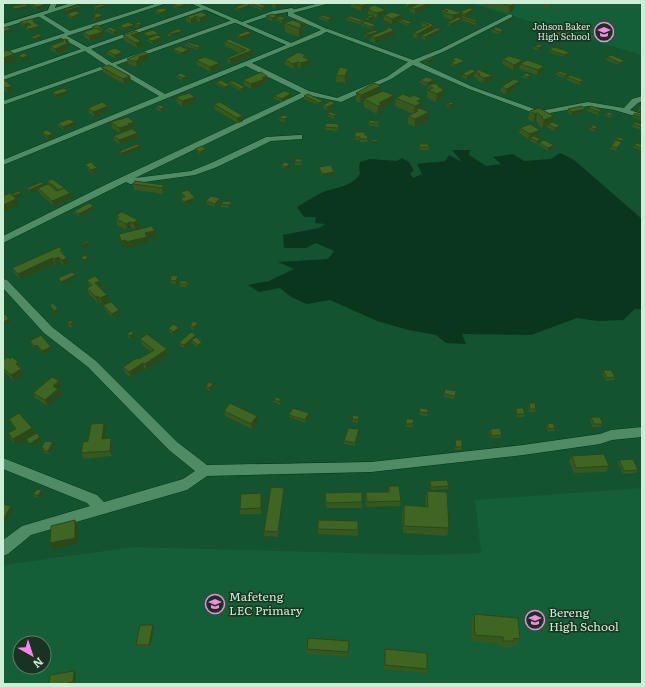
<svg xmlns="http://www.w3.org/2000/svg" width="645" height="687" viewBox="0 0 645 687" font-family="Literata,serif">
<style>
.built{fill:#145f37;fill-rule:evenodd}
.water{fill:#0b361e}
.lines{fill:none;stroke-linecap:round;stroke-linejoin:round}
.minor-casing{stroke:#04351b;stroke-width:1}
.tertiary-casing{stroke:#04351b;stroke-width:1}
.minor{fill:#4f8b64;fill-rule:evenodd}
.tertiary{fill:#4f8b64;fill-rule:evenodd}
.wall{fill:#36571e}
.shaded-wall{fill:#2c4718}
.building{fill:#3f6523;stroke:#2c4718}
.labels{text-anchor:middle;stroke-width:3;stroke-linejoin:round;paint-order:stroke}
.far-poi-label{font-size:9px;fill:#ceedd7;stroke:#193222;text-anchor:end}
.near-poi-label{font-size:12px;fill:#ceedd7;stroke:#193222;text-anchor:start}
</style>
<rect width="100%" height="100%" fill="#13532f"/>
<g class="built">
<polygon points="471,3 642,3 642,55 506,14"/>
<path d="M642,488v196h-639v-119l131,-18 289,8 58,-2 -6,-53zM20,643h24v24h-24z"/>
</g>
<path class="water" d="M452,150h18l-1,5 17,11 15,-2 -8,-7 20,-3 11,7 27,-2 9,-6 14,7 68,59v90h-7l-12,11 -26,1 -20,-3 -46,17 -69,-1 4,10 -20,-1 -10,-8 -28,-5 -31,-9 -47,-21 -23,4 -16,-7 -11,-9 -21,4 -11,-7 21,-4 25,-12 -16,-7 50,-3 6,-8 -18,-8 -10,5h-22l-1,-13 36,-7 6,-4 -10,-1 1,-6h-12l-7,-10c8,-4 14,-9 22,-13 15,-8 29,-4 41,-20l-1,-7 1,-5 10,-3 27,2 5,-3 7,4 5,9 -4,2 3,5 9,-4 -5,-10c10,-2 18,-1 28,-3l4,-6 13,7z"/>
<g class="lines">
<defs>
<g id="minor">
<polygon points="51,3 57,3 54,10 51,12 48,10"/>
<polygon points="158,3 167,3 67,36 87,47 204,6 207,8 206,9 91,49 112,63 235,19 237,20 237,22 116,65 165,94 291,43 294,45 293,46 252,63 309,91 337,98 387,77 408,62 324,31 324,29 328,29 413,60 441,49 510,14 512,15 512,17 445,51 419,62 473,87 540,111 588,102 624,108 632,99 642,96 642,101 638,103 630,110 642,114 642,118 614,110 588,106 539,115 469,89 413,65 391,79 341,102 308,95 135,178 191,171 211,163 266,137 299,135 302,135 302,139 271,141 217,167 195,175 130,184 126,182 3,243 3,236 105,185 301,93 246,66 3,165 3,160 159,96 110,67 3,105 3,101 106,65 85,51 3,80 3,76 81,49 61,38 3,57 3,53 65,33 38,16 38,14 42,14 70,31"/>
<polygon points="292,8 295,10 294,11 276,14 242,25 239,23 273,11"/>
<polygon points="3,279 7,280 52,327 96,361 177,442 207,465 371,462 523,445 600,434 611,430 642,427 642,437 612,440 600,444 523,455 371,472 207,476 187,490 31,535 8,554 3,556 3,540 22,526 90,506 87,503 3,469 3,458 97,495 104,502 183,479 195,471 169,450 88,367 44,333 3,288"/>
</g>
<g id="tertiary">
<polygon points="71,3 81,3 3,28 3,24"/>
<polygon points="190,3 198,3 291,43 321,30 288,16 288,11 320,3 330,3 293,13 329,30 321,35 291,47"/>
</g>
</defs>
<use href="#minor" class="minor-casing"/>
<use href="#tertiary" class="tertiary-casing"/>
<use href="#minor" class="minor"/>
<use href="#tertiary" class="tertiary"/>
</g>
<g class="wall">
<polygon points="31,3 47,7 37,10 31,6"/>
<polygon points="98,3 108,3 109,4 104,5 105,8 96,10 94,8 94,6 101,4"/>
<polygon points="250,3 266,6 266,9 262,10 250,6 250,7 239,11 235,10 235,7 250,4"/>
<polygon points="272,3 284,3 285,4 276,9 272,7"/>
<polygon points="351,3 366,3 368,4 368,8 386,10 385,14 377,18 374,17 374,18 369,21 366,19 366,17 370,15 368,14 368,8 361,11 351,7"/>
<polygon points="381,3 392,3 385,6"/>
<polygon points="407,3 415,3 415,5 407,8 404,7 404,5"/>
<polygon points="477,3 512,3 513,11 509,13"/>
<polygon points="544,3 554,3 550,3 549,9 544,8 545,6 543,6"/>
<polygon points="173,4 186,7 178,9 173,7"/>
<polygon points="430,7 415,14 410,12 410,8"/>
<polygon points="443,9 460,12 474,12 465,16 462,15 462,16 478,24 475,25 461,20 461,21 450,26 447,25 447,23 454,19 452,20 444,17 444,14 442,14"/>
<polygon points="155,10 168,13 161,15 156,13"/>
<polygon points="201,12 209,20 200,22 197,21 191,24 186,21 186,17"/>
<polygon points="81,13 81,16 72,19 67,16 67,14"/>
<polygon points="93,15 103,16 103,18 95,21 93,19"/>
<polygon points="384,15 402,19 412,22 412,25 409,26 399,22 399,21 392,24 384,20"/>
<polygon points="266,16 278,17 286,21 282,23 276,20 276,19 272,21 266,18"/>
<polygon points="319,16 332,18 332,21 328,22 319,19"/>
<polygon points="346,17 363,20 363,22 376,27 372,29 361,25 361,24 359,24 346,20"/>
<polygon points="424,21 434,29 440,32 425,40 421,38 421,36 417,38 413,37 414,32 423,28 421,27 422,22"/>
<polygon points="20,22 36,24 40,26 40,29 30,31 26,29 26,27 25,27 21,24"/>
<polygon points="284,23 306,24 306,26 303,27 303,36 299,37 285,32"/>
<polygon points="134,24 142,24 143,26 138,28 135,26"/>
<polygon points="135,25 135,28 124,30 119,28 119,26"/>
<polygon points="92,27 102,28 103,30 102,31 104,37 90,41 84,37 83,32 92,29"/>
<polygon points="388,27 395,35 375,43 370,41 371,37 367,38 364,36 364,34 378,33 385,31 385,28"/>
<polygon points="106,28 118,31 119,33 114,35 106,31"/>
<polygon points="492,29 504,30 504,32 499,34 491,32"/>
<polygon points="139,33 140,38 137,39 142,46 137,48 124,40 123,35"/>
<polygon points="143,33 159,36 162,37 163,40 153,44 147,41 146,39 149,38 144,35"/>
<polygon points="168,33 183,33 171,37 168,36"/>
<polygon points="252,33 252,35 241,39 237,37 237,35"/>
<polygon points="571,33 570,38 557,42 550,39 551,34"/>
<polygon points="229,39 253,55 230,64 228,63 227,58 240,53 225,46 225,41"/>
<polygon points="62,40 68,40 70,45 69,45 69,48 57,54 51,50 50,46 63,41"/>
<polygon points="185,43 201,46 202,49 198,50 185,46"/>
<polygon points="534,46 542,48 537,50 533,49"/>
<polygon points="172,49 189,50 189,53 181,55 173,51"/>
<polygon points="549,50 570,52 569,55 564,57 549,52"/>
<polygon points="107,51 123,52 123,55 115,58 107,54"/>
<polygon points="148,54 149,59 141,62 141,65 137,66 133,66 128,64 127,59"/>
<polygon points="306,55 306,58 310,65 301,68 298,67 294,69 285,65 285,60"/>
<polygon points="607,57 625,61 624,63 619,65 606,60"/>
<polygon points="503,59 523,60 522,63 544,66 543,72 537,75 519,69 520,66 513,70 502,64"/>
<polygon points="196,60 220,68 211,72 197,65"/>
<polygon points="425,60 434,60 427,63 424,62"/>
<polygon points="452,60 465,63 455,67 451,66 451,63 452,62 451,62"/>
<polygon points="101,67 131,81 124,84 103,72"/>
<polygon points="340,67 348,77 345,83 336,82 336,75"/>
<polygon points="476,71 493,76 492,81 483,83 477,80 477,78 474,77 474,74 467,79 461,77 462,74"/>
<polygon points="556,72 568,77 584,80 583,82 580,85 566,80 568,77 564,78 556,75"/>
<polygon points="176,75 188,79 182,81 176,77"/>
<polygon points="523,75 531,77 527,79 522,77"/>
<polygon points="267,76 267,81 265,82 265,84 251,89 244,85 243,80"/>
<polygon points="3,79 12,86 14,91 8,93 3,90"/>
<polygon points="420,80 434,80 434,83 432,84 439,87 443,97 436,102 427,98 428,85 426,86 419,82"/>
<polygon points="216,82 229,84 229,82 245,90 242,92 230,85 230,87 225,89 216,84"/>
<polygon points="519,86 506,94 500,92 501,87"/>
<polygon points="52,92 69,93 57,98 53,94"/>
<polygon points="381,92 393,102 382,109 382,112 377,114 364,107 364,101 360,103 356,101 356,93"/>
<polygon points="274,96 292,96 282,102 274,99"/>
<polygon points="304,96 323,103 319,105 304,99"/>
<polygon points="176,97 196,102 182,107 177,102"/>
<polygon points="410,97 422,99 421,108 428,120 415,127 408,124 408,116 413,114 395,106 396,98"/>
<polygon points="335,103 335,106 327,110 323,108 323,105"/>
<polygon points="214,104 243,121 238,123 215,110"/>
<polygon points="447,104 454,106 449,108 446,106"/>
<polygon points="108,106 109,111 95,117 89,113 88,108"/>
<polygon points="156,106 165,110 161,112 156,109"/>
<polygon points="639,106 642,106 642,112 637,111"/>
<polygon points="539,108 552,123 560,126 559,129 554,131 547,127 547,126 542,128 539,126 539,124 536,121 533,122 528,119 530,111"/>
<polygon points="588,108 601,113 598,115 587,111"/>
<polygon points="568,109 585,109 585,112 571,115 568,112"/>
<polygon points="327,114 337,117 334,119 327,116"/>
<polygon points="605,114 613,114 612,117 610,118 604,116"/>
<polygon points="633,115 642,115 642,117 640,120 632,117"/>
<polygon points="279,118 288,118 285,122 279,121"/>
<polygon points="111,122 135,127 131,129 138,133 139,138 120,145 114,141 113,136 120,133 112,128"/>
<polygon points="379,122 379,124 378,127 368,125 368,123"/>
<polygon points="58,123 76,125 64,130 58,126"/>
<polygon points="633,124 642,124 642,130 632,127"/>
<polygon points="325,127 339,127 338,131 325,130"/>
<polygon points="590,127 598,127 597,130 594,132 589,129"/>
<polygon points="520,128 540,130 538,135 535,137 541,139 541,141 537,144 530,141 530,138 528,139 519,133"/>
<polygon points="42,132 53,134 54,137 48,139 43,135"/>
<polygon points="355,132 365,135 367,135 368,142 360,142 360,140 355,140"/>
<polygon points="615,139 623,141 616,151 610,149 611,146 615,142 614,141"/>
<polygon points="539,143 554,145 553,148 548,151 538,145"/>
<polygon points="419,144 429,147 429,150 420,150 419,147"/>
<polygon points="634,145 642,145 642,151 633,147"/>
<polygon points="140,146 141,149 123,156 120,153 120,151"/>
<polygon points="195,149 207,151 200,154 196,151"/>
<rect x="295" y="159" width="7" height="6"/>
<polygon points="85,164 98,171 92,173 86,167"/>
<polygon points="281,164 290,165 290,168 286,170 282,167"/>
<polygon points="319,167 334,172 334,175 322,176 319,169"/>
<polygon points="47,181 72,198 54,206 40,194 38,189 30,193 28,191 27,188 43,186 48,184"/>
<polygon points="133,184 164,185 165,190 163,194 134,190"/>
<polygon points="181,192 195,201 184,204 181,201 181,198 184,197 182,195"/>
<polygon points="206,201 221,201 215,207 206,204"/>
<polygon points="232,202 232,204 229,208 221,207 221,204"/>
<polygon points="94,209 80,217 75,214 74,211"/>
<polygon points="116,215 138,220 140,226 135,229 131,227 127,230 117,225 116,219 117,218"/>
<polygon points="63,250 64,255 69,263 64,266 61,263 56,265 55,264 20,279 15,274 12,268"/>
<polygon points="178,276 179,279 176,284 171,283 170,280"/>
<polygon points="87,280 102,287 100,288 109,301 102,304 100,302 98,303 89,294 87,288 90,287"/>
<polygon points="188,281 188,284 187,287 180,287 179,284"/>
<polygon points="50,305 58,309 59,312 56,314 51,308"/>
<polygon points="103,305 120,313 112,317 104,308"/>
<polygon points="198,323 198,326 194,330 190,328 190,326"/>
<polygon points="67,324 74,324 73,327 69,327"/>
<polygon points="168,328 179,328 179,331 173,335 169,331"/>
<polygon points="134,333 135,336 130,339 128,337 127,334"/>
<polygon points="196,335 196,337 202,345 198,348 192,343 192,342 185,348 180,346 179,343"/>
<polygon points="140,339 167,349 168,355 147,370 144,368 131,378 125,373 123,367 139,359 151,352 142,345"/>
<polygon points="30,341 51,347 52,350 44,354 38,348 35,349 31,344"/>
<polygon points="10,359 18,362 24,374 14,381 3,371 3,360"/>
<polygon points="603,370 615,377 614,380 606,381 602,373"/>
<polygon points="213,384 214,387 210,391 206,389 206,386"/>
<polygon points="61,387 58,390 61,395 48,406 35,398 33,393"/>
<polygon points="445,389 456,391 454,399 443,397"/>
<polygon points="274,399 281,402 280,405 274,402"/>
<polygon points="529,403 536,409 535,412 529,412 528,406"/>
<polygon points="420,408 428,409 428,416 419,415"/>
<polygon points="516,408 525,414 524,417 517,417 515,411"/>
<polygon points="224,411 257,416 258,422 252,429 225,416"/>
<polygon points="289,415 309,416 305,423 289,417"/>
<polygon points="359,416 358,423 352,422 352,419"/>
<polygon points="591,417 603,424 601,427 592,427 590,420"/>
<polygon points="9,419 32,428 35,434 40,437 42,440 31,446 26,439 16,445 11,439 8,433 15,429 12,425"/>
<polygon points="406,419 413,424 413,427 406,427"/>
<polygon points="104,423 106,428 105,439 111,438 113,444 112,456 84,459 81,453 88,441"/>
<polygon points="547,424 555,428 554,431 548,432 546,427"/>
<polygon points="359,429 355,446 344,444 344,441"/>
<polygon points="490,429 502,435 501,438 491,438 489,432"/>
<polygon points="455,440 462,447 462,450 455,450"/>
<polygon points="54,445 49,454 44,453 41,448"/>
<polygon points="572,456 609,466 606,472 574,473 569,461"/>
<polygon points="619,460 638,470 636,473 623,474 618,463"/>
<polygon points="430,481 449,486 448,489 431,490 430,484"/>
<polygon points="389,486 401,501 400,506 366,507 365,498 366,492 388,492"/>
<polygon points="427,491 449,528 447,536 403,533 402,513 404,505 426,507 425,499"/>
<polygon points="43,493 39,498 34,497 33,494"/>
<polygon points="284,493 278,537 264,536 264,531"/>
<polygon points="325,493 362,502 362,508 326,508"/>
<polygon points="262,499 261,514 240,514 240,509"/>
<polygon points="318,529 358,530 358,536 318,534"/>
<polygon points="474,614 520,639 516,646 512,645 510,648 500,647 499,644 472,641 471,621"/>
<polygon points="154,627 150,647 137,647 136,645"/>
<polygon points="349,641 348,657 307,654 307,649"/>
<polygon points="385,649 427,669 426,673 384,669 385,653"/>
<polygon points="76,674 75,684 49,684"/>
</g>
<g class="shaded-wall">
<polygon points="102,3 108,3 109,4 103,6"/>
<polygon points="278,3 284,3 285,4 276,9 275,4"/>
<polygon points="385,3 392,3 385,6"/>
<polygon points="414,3 415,3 415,5 407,8 407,6"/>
<polygon points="429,3 430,3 430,7 415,14 415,9"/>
<polygon points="185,4 186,7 178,9 178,7"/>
<polygon points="368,4 368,8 361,11 361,6"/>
<polygon points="515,4 513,11 509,13 510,6"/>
<polygon points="46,5 47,7 37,10 36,7"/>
<polygon points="250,5 250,7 239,11 239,9"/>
<polygon points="28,6 29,8 15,11 14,9"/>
<polygon points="82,6 82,8 66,13 66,11"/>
<polygon points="105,6 105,8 96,10 96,8"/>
<polygon points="266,6 266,9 262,10 262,8"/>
<polygon points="474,9 474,12 465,16 465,14"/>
<polygon points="168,10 168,13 161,15 160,13"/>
<polygon points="386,10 385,14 377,18 377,13"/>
<polygon points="81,13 81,16 72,19 72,17"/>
<polygon points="462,13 461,18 459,17 459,18 452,20 453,15"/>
<polygon points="208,15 209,20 200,22 200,18"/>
<polygon points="402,15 402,19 399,20 399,21 392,24 392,19"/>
<polygon points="103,16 103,18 95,21 95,18"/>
<polygon points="196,16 197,21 191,24 191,19"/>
<polygon points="278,16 278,18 276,18 276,19 272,21 272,18"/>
<polygon points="374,16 374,18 369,21 369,18"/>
<polygon points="332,18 332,21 328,22 328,20"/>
<polygon points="286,19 286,21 282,23 282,20"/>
<polygon points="462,19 461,21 450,26 450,24"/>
<polygon points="479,21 478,24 475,25 476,22"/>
<polygon points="412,22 412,25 409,26 409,24"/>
<polygon points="28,23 29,26 25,27 24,24"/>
<polygon points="142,24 143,26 138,28 138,25"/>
<polygon points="306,24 306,26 303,27 303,36 299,37 299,28 300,25"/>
<polygon points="135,25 135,28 124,30 124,28"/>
<polygon points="376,25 376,27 372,29 372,27"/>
<polygon points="434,25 434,30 421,36 417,38 417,34"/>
<polygon points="40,26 40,29 30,31 29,29"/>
<polygon points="11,29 12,32 3,34 3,32"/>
<polygon points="441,29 440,32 425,40 425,37"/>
<polygon points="395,30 395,35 375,43 375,38"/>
<polygon points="504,30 504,32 499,34 500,32"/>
<polygon points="118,31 119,33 114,35 113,32"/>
<polygon points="183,31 183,33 171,37 171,34"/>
<polygon points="103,32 104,37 90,41 89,36"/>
<polygon points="378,32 378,34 367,38 367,35"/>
<polygon points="139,33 140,38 132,40 131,35"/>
<polygon points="252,33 252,35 241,39 241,37"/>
<polygon points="571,33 570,38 557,42 558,37"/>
<polygon points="159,34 160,36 148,38 148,36"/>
<polygon points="41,36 42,39 34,41 34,39"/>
<polygon points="162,37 163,40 153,44 152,41"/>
<polygon points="68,40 70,45 69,45 69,48 57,54 55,49 65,41"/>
<polygon points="141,41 142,46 137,48 136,43"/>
<polygon points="201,46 202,49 198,50 198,48"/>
<polygon points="543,46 542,48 537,50 538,48"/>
<polygon points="189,50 189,53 181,55 181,53"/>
<polygon points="253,50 253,55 230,64 230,59"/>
<polygon points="123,52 123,55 115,58 115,55"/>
<polygon points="570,52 569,55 564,57 565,55"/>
<polygon points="15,54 17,62 3,66 3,58"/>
<polygon points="148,54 149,59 141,62 141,65 137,66 136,61 139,57"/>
<polygon points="28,56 29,59 22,61 21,58"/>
<polygon points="434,58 434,60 427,63 427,61"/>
<polygon points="310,60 310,65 301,68 301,63"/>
<polygon points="523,60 522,65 520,64 520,66 513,70 514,65"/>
<polygon points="465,61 465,63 455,67 455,65"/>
<polygon points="625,61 624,63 619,65 620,63"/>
<polygon points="297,62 298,67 294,69 293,64"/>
<polygon points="220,63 220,68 211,72 210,67"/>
<polygon points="544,66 543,72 537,75 538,70"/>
<polygon points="348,69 348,77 345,83 345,76"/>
<polygon points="475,72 474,74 467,79 467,76"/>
<polygon points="568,74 568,77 564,78 565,76"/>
<polygon points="531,75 531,77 527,79 528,77"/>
<polygon points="130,76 131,81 124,84 123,79"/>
<polygon points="267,76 267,81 265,82 265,84 251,89 251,84 262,78"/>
<polygon points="493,76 492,81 483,83 484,78"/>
<polygon points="188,77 188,79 182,81 182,78"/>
<polygon points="434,80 434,83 426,86 427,83"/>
<polygon points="584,80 583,82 580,85 580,82"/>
<polygon points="520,81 519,86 506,94 507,89"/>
<polygon points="230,85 230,87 225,89 225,87"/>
<polygon points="12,86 14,91 8,93 6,88"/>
<polygon points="381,86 381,94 364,99 364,101 360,103 361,95"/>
<polygon points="438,86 439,86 438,93 444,90 443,97 436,102"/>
<polygon points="245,87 245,90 242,92 241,89"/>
<polygon points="68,91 69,93 57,98 56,95"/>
<polygon points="291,93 292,96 282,102 282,99"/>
<polygon points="394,95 393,102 382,109 382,112 377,114 378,106 379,103"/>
<polygon points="195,97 196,102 182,107 182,101"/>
<polygon points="422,99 421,111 418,111 415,110 415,114 414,114 415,106 417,101"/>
<polygon points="323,101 323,103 319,105 319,103"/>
<polygon points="335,103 335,106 327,110 327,107"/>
<polygon points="454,104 454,106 449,108 450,105"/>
<polygon points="108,106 109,111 95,117 93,112"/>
<polygon points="165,107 165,110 161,112 161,109"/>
<polygon points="585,109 585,112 571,115 572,112"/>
<polygon points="602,110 601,113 598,115 599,112"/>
<polygon points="429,112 428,120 415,127 415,119"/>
<polygon points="537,113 536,121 533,122 535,114"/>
<polygon points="337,114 337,117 334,119 334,116"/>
<polygon points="243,116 243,121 238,123 237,118"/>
<polygon points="288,116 288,118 285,122 285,119"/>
<polygon points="554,116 552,124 548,124 547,126 542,128 544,120"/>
<polygon points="75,122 76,125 64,130 63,127"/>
<polygon points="134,122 135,127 120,133 119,128"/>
<polygon points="560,126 559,129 554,131 555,128"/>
<polygon points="598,127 597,130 594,132 595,129"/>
<polygon points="540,130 538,135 528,139 530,134"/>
<polygon points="138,133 139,138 120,145 119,140"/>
<polygon points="53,134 54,137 48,139 47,136"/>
<polygon points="541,139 541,141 537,144 537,141"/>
<polygon points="624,139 621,145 616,151 622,141"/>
<polygon points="378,141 378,144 372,144 373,142"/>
<polygon points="554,145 553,148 548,151 548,148"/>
<polygon points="140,146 141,149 123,156 122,153"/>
<polygon points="206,149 207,151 200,154 200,152"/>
<polygon points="290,165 290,168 286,170 285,167"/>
<polygon points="97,168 98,171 92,173 91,170"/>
<polygon points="334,172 334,175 322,176 322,174"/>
<polygon points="43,184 44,187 30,193 29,190"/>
<polygon points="164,185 165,190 163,194 162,188"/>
<polygon points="3,189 5,194 3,195"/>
<polygon points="21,193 22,196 14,199 13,196"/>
<polygon points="70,193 72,198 54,206 52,201"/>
<polygon points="195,198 195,201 184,204 183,202"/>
<polygon points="220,198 221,201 215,207 215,204"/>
<polygon points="16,199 19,205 3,212 3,205"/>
<polygon points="232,202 232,204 229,208 229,205"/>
<polygon points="94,206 94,209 80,217 79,214"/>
<polygon points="138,220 140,226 135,229 133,223"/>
<polygon points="130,222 131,227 127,230 126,224"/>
<polygon points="155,231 156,237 147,239 148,242 128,248 126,242 145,233"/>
<polygon points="126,240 127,246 123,247 121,241"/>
<polygon points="89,242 90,245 83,248 82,245"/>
<polygon points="59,257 61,263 56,265 54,259"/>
<polygon points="52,258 55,264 20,279 18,274"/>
<polygon points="67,258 69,263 64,266 62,260"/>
<polygon points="88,258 89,261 84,263 84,260"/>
<polygon points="75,275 76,278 62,284 61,282"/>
<polygon points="178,276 179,279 176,284 176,281"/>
<polygon points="100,281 102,287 97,289 95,283"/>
<polygon points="3,290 6,296 3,297"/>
<polygon points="107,295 109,301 102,304 100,298"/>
<polygon points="98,296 100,302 98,303 96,297"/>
<polygon points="58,309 59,312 56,314 54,311"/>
<polygon points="119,310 120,313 112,317 112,314"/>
<polygon points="9,319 11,322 3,326 3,322"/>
<polygon points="73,321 74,324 73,327 71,324"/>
<polygon points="198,323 198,326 194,330 194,327"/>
<polygon points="179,328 179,331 173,335 173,332"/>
<polygon points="134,333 135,336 130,339 130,336"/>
<polygon points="196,335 196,337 191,340 192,342 185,348 184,345"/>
<polygon points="202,342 202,345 198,348 198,345"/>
<polygon points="37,345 38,348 35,349 34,346"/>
<polygon points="51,347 52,350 44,354 42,351"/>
<polygon points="167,349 168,355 147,370 145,364"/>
<polygon points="18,362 20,368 16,364"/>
<polygon points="143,363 144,368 131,378 129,372"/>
<polygon points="21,369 24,374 14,381 11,375"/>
<polygon points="59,381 61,387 58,390 61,395 48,406 45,400 53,386"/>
<polygon points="213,384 214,387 210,391 209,388"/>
<polygon points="309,413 309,416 305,423 305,420"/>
<polygon points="257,416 258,422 252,429 251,424"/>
<polygon points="104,423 106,428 104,445 102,439"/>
<polygon points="32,428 35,434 16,445 13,439"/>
<polygon points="40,437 42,440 31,446 30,444"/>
<polygon points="111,438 113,444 112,456 110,451"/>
<polygon points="53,442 54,445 49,454 48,451"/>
<polygon points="284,488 284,493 278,537 278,532"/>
<polygon points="42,490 43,493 39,498 38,496"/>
<polygon points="261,493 262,499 261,514"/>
<polygon points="11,506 13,509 3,525 3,520"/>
<polygon points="75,520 78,526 78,543 53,549 50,543"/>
<polygon points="153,625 154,627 150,647 149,645"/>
<polygon points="74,671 76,674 75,684 73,682"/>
</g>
<g class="building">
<polygon points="31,3 41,3 46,5 36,7"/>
<polygon points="177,3 182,3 185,4 178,7 173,4"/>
<polygon points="247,3 250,5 239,9 235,7"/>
<polygon points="250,3 257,3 266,6 262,8"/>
<polygon points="354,3 366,3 368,4 361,6"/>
<polygon points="408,3 414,3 407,6 404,5"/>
<polygon points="420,3 429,3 415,9 410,8"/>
<polygon points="500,3 512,3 515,4 510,6"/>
<polygon points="26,4 28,6 14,9 12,6"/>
<polygon points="102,4 105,6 96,8 94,6"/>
<polygon points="79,5 82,6 66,11 63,10"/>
<polygon points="374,5 386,10 377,13 368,10 370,9 368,8"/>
<polygon points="163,8 168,10 160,13 155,10"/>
<polygon points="446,8 462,13 453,15 444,13 448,11 443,9"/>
<polygon points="469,8 474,9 465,14 460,12"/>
<polygon points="75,11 81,13 72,17 67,14"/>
<polygon points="201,12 208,15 200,18 196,16 191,19 186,17"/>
<polygon points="392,12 402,15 392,19 384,15"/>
<polygon points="98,13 103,16 95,18 92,17 95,16 93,15"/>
<polygon points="272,14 278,16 272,18 266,16"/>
<polygon points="322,15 332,18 328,20 319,16"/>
<polygon points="371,15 374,16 369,18 366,17"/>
<polygon points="280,16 286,19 282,20 276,18"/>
<polygon points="350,16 363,20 359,22 346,17"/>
<polygon points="463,16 479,21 476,22 459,17"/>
<polygon points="458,17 462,19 450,24 447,23"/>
<polygon points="31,19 35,21 33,22 40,26 29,29 26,26 31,25 28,23 24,24 20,22"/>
<polygon points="402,19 412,22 409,24 399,20"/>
<polygon points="293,20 303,24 300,25 303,26 299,28 284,23"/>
<polygon points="297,20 306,24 303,25 303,24 295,21"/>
<polygon points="365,21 376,25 372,27 361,23"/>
<polygon points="424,21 434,25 417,34 414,32 429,25 422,22"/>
<polygon points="128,22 135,25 124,28 119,26"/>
<polygon points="139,22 142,24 138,25 134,24"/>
<polygon points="97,25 102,28 99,29 96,28 95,29 92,27"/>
<polygon points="8,27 11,29 3,32 3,28"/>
<polygon points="110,27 118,31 113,32 106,28"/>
<polygon points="388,27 395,30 375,38 371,36 388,29 385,28"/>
<polygon points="496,27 504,30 500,32 492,29"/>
<polygon points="96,28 103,32 89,36 83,32"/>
<polygon points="436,28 441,29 425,37 421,36"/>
<polygon points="178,29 183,31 171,34 168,33"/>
<polygon points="153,30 159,34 148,36 143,33"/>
<polygon points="375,30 378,32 367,35 364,34"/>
<polygon points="564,30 571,33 558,37 551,34"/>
<polygon points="136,31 139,33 131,35 141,41 136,43 123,35"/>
<polygon points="247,31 252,33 241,37 237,35"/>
<polygon points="39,34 41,36 34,39 31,37"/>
<polygon points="157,35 162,37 152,41 146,39"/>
<polygon points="66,39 68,40 65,41 68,43 55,49 50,46 64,41 62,40"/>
<polygon points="229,39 253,50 230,59 227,58 246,50 225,41"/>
<polygon points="188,42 201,46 198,48 185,43"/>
<polygon points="540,44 543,46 538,48 534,46"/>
<polygon points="180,46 189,50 181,53 172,49"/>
<polygon points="554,47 570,52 565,55 549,50"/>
<polygon points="115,48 123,52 115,55 107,51"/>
<polygon points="7,50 15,54 3,58 3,52"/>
<polygon points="145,52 148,54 139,57 140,58 138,59 140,60 136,61 132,61 127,59"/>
<polygon points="298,52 306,55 303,57 310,60 301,63 297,62 293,64 285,60"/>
<polygon points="24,53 28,56 21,58 19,55"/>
<polygon points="612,55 625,61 620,63 607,57"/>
<polygon points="509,56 523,60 514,65 503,59"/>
<polygon points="205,57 220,63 210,67 196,60"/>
<polygon points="432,57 434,58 427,61 425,60"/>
<polygon points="456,57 465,61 455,65 451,63 455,61 452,60"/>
<polygon points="527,60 544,66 538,70 520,64"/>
<polygon points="109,65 130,76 123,79 101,67"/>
<polygon points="340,67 348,69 345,76 336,75"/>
<polygon points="471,69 476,71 467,76 462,74"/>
<polygon points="479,70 493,76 484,78 478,75 480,74 475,72"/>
<polygon points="559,71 568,74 565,76 556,72"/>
<polygon points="261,72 267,76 262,78 265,79 251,84 243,80"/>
<polygon points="181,73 188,77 182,78 176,75"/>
<polygon points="526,73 531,75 528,77 523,75"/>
<polygon points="570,75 584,80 580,82 567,77"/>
<polygon points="427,77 434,80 427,83 420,80"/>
<polygon points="3,79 12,86 6,88 3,86"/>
<polygon points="514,79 520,81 507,89 501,87"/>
<polygon points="221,80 230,85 225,87 216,82"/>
<polygon points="233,81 245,87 241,89 229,82"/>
<polygon points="374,83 381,86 361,95 356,93"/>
<polygon points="432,84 437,84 439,86 438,86 444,90 437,94 428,90 433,88 428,85"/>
<polygon points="64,88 68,91 56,95 52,92"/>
<polygon points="284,91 291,93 282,99 274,96"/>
<polygon points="383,91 394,95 379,103 382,104 378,106 364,99"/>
<polygon points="189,93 195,97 182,101 176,97"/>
<polygon points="308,94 323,101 319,103 304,96"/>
<polygon points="403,94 410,97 414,95 422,99 417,101 421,103 415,106 396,98"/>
<polygon points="331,101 335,103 327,107 323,105"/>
<polygon points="102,102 108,106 93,112 88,108"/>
<polygon points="220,102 243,116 237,118 214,104"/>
<polygon points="451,102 454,104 450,105 447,104"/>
<polygon points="160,105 165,107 161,109 156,106"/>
<polygon points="582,106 585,109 572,112 568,109"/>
<polygon points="591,106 602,110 599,112 588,108"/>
<polygon points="639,106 642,106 642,109 638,108"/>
<polygon points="419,108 429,112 415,119 408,116 418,111 415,110"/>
<polygon points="539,108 554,116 544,120 541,118 543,117 537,113 535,114 530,111"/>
<polygon points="330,112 337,114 334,116 327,114"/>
<polygon points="608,112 613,114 610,116 605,114"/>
<polygon points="635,113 642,115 642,116 641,117 633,115"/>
<polygon points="283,115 288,116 285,119 279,118"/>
<polygon points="128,117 134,122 128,124 130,125 119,128 111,122"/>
<polygon points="69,119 75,122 63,127 58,123"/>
<polygon points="370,120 379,122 378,124 368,123"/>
<polygon points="553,122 560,126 555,128 548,124"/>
<polygon points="635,122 642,124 642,127 633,124"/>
<polygon points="326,123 339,124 338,128 325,127"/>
<polygon points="530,124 540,130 530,134 520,128"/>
<polygon points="593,125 598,127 595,129 590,127"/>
<polygon points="132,129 138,133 119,140 113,136"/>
<polygon points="47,130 53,134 47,136 42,132"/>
<polygon points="355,132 365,132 365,135 367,135 368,139 360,139 360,137 355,137"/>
<polygon points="533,136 541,139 537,141 530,138"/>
<polygon points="618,137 624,139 622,141 615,139"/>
<polygon points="377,139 378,141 373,142 371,140"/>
<polygon points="544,140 554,145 548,148 539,143"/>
<polygon points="616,140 622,142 617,148 611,146"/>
<polygon points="637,143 642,145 642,148 634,145"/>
<polygon points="137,144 140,146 122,153 120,151"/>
<polygon points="419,144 428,144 429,147 420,147"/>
<polygon points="202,146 206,149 200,152 195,149"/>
<rect x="295" y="159" width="7" height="3"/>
<polygon points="91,162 97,168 91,170 85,164"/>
<polygon points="286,162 290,165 285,167 281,164"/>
<polygon points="331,165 334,172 322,174 319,167"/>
<polygon points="52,179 65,188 64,188 59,190 47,181"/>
<polygon points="135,181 164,185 162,188 133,184"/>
<polygon points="41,182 43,184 29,190 27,188"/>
<polygon points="48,184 57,191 64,188 70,193 52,201 38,188"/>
<polygon points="188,190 195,198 183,202 181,198 185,197 181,192"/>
<polygon points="19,191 21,193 13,196 12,194"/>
<polygon points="10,193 16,199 3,205 3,196"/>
<polygon points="211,196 220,198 215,204 206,201"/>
<polygon points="224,201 232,202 229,205 221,204"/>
<polygon points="89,203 94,206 79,214 74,211"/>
<polygon points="122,212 138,220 133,223 130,222 126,224 116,219 119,217 116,215"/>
<polygon points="152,226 155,231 145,233 147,237 126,242 126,240 121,241 119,234"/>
<polygon points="89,240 89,242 82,245 81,244"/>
<polygon points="59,247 63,250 60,251 67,258 62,260 59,257 54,259 52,258 18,274 12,268"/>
<polygon points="86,255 88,258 84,260 81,257"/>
<polygon points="72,272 75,275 61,282 58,278"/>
<polygon points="172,275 178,276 176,281 170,280"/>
<polygon points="95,276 100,281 95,283 107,295 100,298 98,296 96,297 87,288 92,285 87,280"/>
<polygon points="180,281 188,281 186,284 179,284"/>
<polygon points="111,302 119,310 112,314 103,305"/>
<polygon points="53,303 58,309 54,311 50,305"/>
<polygon points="5,314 9,319 3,322 3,315"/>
<polygon points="69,321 73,321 71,324 67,324"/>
<polygon points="193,321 198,323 194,327 190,326"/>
<polygon points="174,324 179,328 173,332 168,328"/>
<polygon points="131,331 134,333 130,336 127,334"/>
<polygon points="191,332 196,335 184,345 179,343"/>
<polygon points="147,334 167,349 145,364 143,363 129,372 123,367 137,358 139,359 154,350 140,339"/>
<polygon points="41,335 51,347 42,351 37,345 34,346 30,341"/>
<polygon points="196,337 202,342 198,345 191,340"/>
<polygon points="8,357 10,359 12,357 18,362 16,364 21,369 11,375 3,368 3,360"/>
<polygon points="603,370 611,370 615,377 607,378"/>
<polygon points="52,377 59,381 53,386 58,389 45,400 33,393"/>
<polygon points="209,382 213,384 209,388 206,386"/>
<polygon points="445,389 456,391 455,396 444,394"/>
<polygon points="276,397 281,399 279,402 274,399"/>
<polygon points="230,403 257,416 251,424 224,411"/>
<polygon points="529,403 535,403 536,409 530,409"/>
<polygon points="293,408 309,413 305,420 289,415"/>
<polygon points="420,408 428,409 428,413 419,412"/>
<polygon points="516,408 523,408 525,414 517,414"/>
<polygon points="19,413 32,428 13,439 8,433 16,429 9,419"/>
<polygon points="353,415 359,416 358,420 352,419"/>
<polygon points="591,417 600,417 603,424 594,424"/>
<polygon points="406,419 414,419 413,424 406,424"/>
<polygon points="104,423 102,439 111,438 110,451 81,453 83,442 88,441 91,424"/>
<polygon points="553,423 555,428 549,429 547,424"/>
<polygon points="348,428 359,429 355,443 344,441"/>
<polygon points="500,428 502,435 492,436 490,429"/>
<polygon points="37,433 40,437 30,444 26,439"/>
<polygon points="455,440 462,440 462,447 456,447"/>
<polygon points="45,441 53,442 48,451 43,451 44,448 41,448"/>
<polygon points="604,454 609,466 576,468 572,456"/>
<polygon points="633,459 638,470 624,471 619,460"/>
<polygon points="447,480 449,486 431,487 430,481"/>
<polygon points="389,486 399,486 401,501 367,502 366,492 389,492"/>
<polygon points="271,487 284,488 278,532 264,531"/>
<polygon points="37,489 42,490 38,496 33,494"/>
<polygon points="427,491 447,492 449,528 404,526 404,505 428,507"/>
<polygon points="362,492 362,502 326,503 325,493"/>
<polygon points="261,493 261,508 240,509 241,494"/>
<polygon points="3,504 11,506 3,520"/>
<polygon points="75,520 75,538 50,543 51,526"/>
<polygon points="318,520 358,521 358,530 318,529"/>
<polygon points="474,614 518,618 520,639 514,638 514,641 503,641 503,637 475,635"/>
<polygon points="140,625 153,625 149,645 136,645"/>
<polygon points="308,638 349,641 348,652 307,649"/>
<polygon points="385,649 427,653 427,669 385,665"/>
<polygon points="74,671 73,682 63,684 49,684 50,675"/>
</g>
<defs>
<symbol id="school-ring" viewBox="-11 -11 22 22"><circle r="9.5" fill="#193222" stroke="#fb87e6" stroke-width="1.5"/><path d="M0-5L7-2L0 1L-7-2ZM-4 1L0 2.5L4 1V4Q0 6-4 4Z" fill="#fb87e6"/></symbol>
</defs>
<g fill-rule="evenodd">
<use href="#school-ring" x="593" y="21" width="22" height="22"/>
<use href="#school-ring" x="204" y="593" width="22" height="22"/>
<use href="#school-ring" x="524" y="609" width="22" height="22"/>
</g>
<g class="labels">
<g class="far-poi-label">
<text x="590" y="30">Johson Baker<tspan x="590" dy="10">High School</tspan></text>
</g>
<g class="near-poi-label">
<text x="229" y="601">Mafeteng<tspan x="229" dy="14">LEC Primary</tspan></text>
<text x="549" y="617">Bereng<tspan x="549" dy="14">High School</tspan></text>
</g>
</g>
<rect width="645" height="687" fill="none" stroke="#ceedd7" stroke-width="8"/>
<g transform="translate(32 655) rotate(141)"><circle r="19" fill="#193222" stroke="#617d6a"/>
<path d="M0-3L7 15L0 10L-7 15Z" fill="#fb87e6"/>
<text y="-6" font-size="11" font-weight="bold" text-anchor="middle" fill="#ceedd7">N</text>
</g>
</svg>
